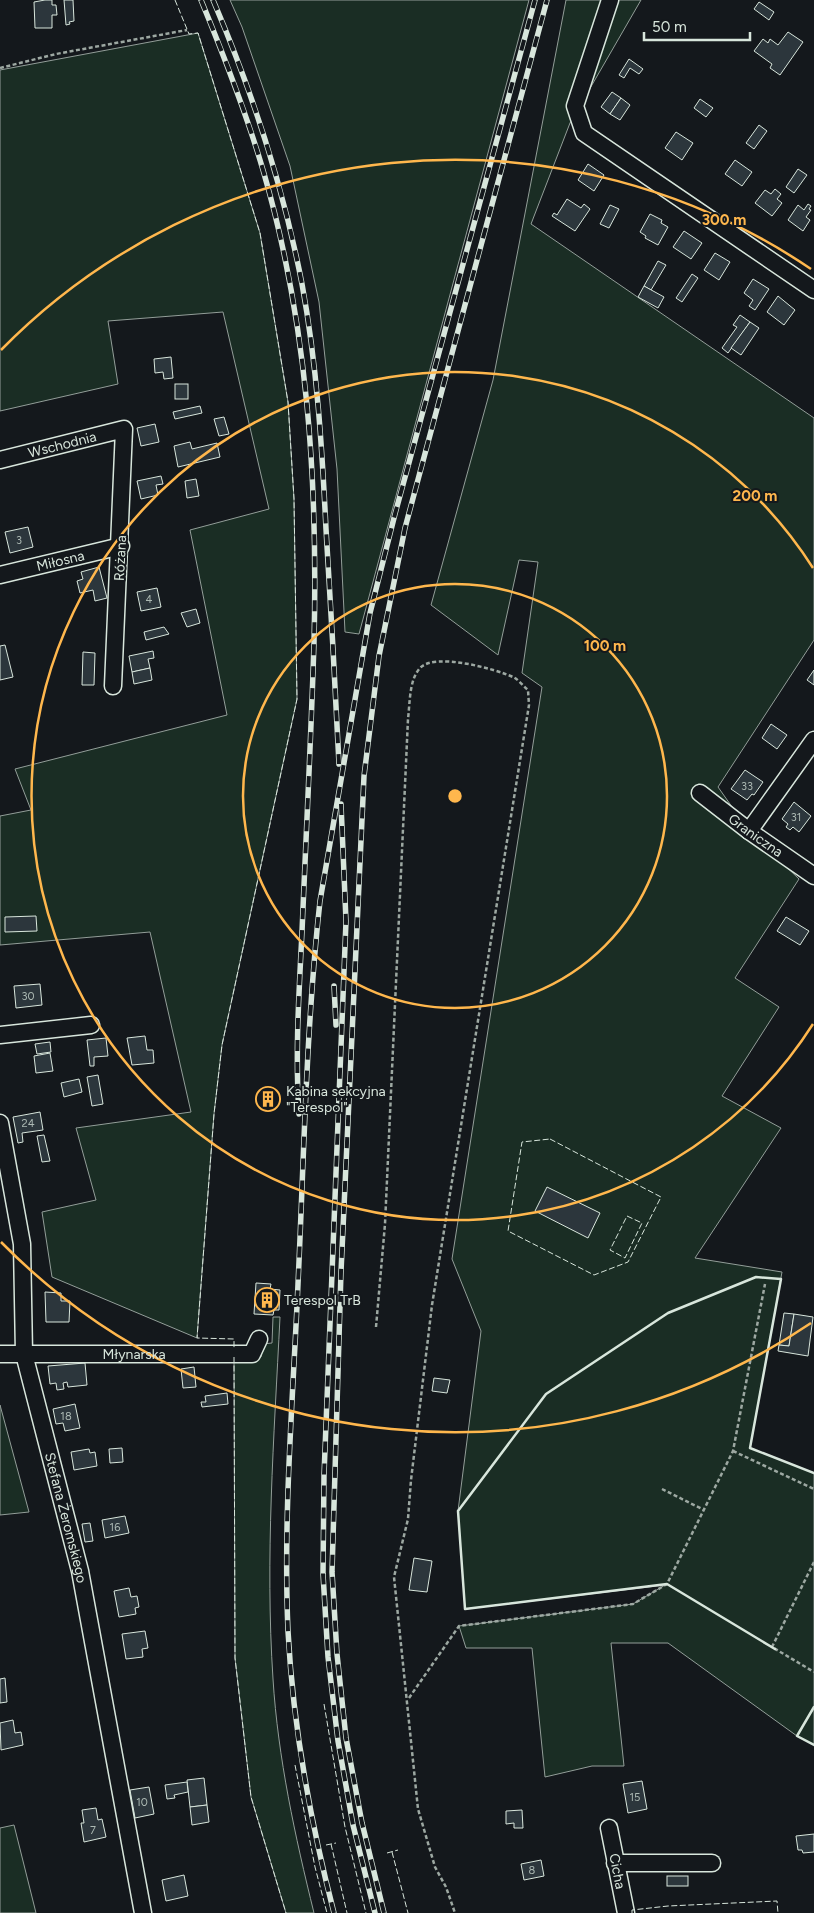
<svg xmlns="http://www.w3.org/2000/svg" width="814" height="1913" viewBox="0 0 814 1913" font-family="Figtree,sans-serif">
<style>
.green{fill:#1a2d24;stroke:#939e99}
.building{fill:#2c363c;stroke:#d8e6dc}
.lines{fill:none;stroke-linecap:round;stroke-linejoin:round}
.minor-casing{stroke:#d8e6dc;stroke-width:19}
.path{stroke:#9da8a2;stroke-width:2.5;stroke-dasharray:4 2.5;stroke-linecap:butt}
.minor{stroke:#14181c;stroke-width:16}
.rail-casing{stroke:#d8e6dc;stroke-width:5.5}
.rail{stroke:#14181c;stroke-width:4;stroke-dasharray:11;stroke-linecap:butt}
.fence{stroke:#d8e6dc;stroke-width:1;stroke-dasharray:6 2.5;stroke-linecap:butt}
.wall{stroke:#d8e6dc;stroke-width:2.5}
.ring{fill:none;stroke:#ffb74d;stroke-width:2.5}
.labels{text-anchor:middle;stroke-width:4;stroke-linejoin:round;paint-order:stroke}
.number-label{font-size:11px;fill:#adbab4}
.street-label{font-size:14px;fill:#d8e6dc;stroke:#14181c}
.poi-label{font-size:14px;fill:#d8e6dc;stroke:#14181c;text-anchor:start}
.centre{fill:#ffb74d;stroke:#14181c;stroke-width:2.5}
.ring-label{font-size:15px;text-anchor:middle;font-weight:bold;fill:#ffb74d;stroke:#14181c;stroke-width:4;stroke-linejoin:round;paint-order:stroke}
</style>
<rect width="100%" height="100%" fill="#14181c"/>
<g class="green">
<polygon points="230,0 529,0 359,634 345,632 337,469 319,302 290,166 242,27"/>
<polygon points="566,0 641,0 570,123 531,224 814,418 814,640 718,787 749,831 799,879 735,978 779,1007 722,1096 781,1128 695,1258 782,1272 750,1448 814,1473 814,1745 797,1736 668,1643 611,1643 624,1766 592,1766 545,1777 532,1648 466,1648 459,1626 633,1604 665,1585 465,1609 458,1511 481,1331 452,1259 542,687 522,673 538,562 519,560 498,655 431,605 493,380"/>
<polygon points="198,33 260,233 288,402 294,499 297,699 222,1045 214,1114 197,1338 52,1277 42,1212 96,1200 76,1128 191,1112 150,932 0,945 0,816 31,810 15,769 227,715 190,530 269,509 223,312 108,321 118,384 0,411 0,70"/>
<path d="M273,1317h7c-6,121 -15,241 -7,362 5,79 22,157 41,234h-28l-35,-116 -16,-139 -1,-300 27,-1 1,-13 10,-1z"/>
<polygon points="0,1405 29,1512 0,1515"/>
<polygon points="14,1825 36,1913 0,1913 0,1828"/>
</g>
<g class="building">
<polygon points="45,0 52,0 52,5 56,5 57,15 52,15 52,28 35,28 34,2"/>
<polygon points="64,0 73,0 74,21 69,22 70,24 66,25"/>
<polygon points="759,2 774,12 769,20 754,9"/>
<polygon points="788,32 803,42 780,75 770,68 772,64 754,51 763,39 768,43 770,39 778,45"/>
<polygon points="629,59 643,69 639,74 630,68 624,78 619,75"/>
<polygon points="612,92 621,98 610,114 601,107"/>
<polygon points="621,98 630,105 620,120 610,114"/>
<polygon points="700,99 713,108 706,117 694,108"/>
<polygon points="759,125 767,131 754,149 746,143"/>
<polygon points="676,132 693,143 682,160 665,148"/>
<polygon points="735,160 752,172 742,186 725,174"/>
<polygon points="588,164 604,175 594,191 578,180"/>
<polygon points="798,169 807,175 794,193 786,187"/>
<polygon points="775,189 781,194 777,199 782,203 772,216 755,203 765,190 771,194"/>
<polygon points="567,199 581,208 584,204 590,209 575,231 552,216 554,213 557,215"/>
<polygon points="808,204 811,206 809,209 811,210 806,217 810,220 803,231 788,220 798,205 804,210"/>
<polygon points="610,205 619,209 609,228 600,224"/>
<polygon points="650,214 662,220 661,223 668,227 658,245 645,238 646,236 640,232"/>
<polygon points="684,231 702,243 691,259 673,247"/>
<polygon points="715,253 730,262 719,280 704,270"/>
<polygon points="658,261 666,265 651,290 644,286"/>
<polygon points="692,274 698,278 682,302 676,298"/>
<polygon points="753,279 769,289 755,310 749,306 753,300 744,293"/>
<polygon points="644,286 664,297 658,308 638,297"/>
<polygon points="778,296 795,310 784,325 767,312"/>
<polygon points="740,315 750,322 728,353 722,348 737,327 733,325"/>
<polygon points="750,322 759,328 741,355 731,348"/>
<polygon points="171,357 173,378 164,379 163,372 155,373 154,359"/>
<rect x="175" y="384" width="13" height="15"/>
<polygon points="200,406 202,413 175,419 173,412"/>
<polygon points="224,417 229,434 219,436 214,419"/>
<polygon points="155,424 159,442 141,446 137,428"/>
<polygon points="190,442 192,449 217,443 220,457 178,467 174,446"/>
<polygon points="161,476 163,484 156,485 158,495 141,499 137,481"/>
<polygon points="196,479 199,496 187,498 185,481"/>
<polygon points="28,527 33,547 10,553 5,532"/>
<polygon points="99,567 107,598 95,601 93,590 80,593 77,581 83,579 81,572"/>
<polygon points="157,588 161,607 141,611 137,592"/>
<polygon points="196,609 200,623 187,627 181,613"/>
<polygon points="164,627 169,634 146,640 144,632"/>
<polygon points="5,645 13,677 0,680 0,646"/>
<polygon points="153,651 154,658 148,659 150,668 132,672 129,656"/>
<polygon points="83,652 95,653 94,685 82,685"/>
<polygon points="150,668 152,680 134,684 132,672"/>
<polygon points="814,670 814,685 807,680"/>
<polygon points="771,724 787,735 777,749 762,738"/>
<polygon points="745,770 763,782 754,795 752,794 747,800 731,789"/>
<polygon points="794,802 811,816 799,832 793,827 790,830 786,827 788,824 782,819"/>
<polygon points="36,916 37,931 5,932 5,917"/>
<polygon points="786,917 809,931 800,945 777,931"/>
<polygon points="40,984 42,1005 16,1008 14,986"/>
<polygon points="145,1036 147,1050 153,1050 154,1063 132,1065 127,1038"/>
<polygon points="106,1038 108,1056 94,1057 94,1066 90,1066 87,1040"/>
<polygon points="50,1042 51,1052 37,1054 35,1044"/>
<polygon points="50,1053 53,1071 36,1073 34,1056"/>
<polygon points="98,1075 103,1104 92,1106 87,1077"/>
<polygon points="79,1079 82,1092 64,1097 61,1083"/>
<polygon points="266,1092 272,1093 270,1106 265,1105"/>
<polygon points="40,1112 43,1130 22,1133 23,1142 18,1143 13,1117"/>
<polygon points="44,1135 50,1161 42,1162 37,1136"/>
<polygon points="547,1187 600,1213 588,1238 535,1211"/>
<polygon points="256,1283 271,1284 270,1289 280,1290 279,1310 274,1310 273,1315 254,1314"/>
<polygon points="45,1292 61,1293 61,1301 70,1301 69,1322 46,1322"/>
<polygon points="784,1313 794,1314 789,1346 779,1345"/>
<polygon points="794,1314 813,1317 808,1356 778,1351 779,1345 789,1346"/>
<polygon points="85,1363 87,1385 68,1387 67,1382 63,1383 64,1389 57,1390 56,1383 50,1384 48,1366"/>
<polygon points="194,1367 196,1387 183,1388 181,1369"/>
<polygon points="434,1378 450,1380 447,1393 432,1391"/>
<polygon points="227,1393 228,1404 202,1407 201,1402 206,1402 205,1396"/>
<polygon points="75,1404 80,1428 65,1431 63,1423 56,1424 53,1409"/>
<polygon points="122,1448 123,1462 110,1463 109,1449"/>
<polygon points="89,1449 90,1453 95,1452 97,1466 74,1470 71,1452"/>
<polygon points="125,1516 129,1533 105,1538 102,1520"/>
<polygon points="90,1523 93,1541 85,1542 82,1524"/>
<polygon points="414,1558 432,1561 427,1592 409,1590"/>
<polygon points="129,1588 131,1597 137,1596 139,1607 135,1608 136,1614 119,1617 114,1591"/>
<polygon points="145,1631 148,1648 142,1649 143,1657 126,1659 122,1634"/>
<polygon points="5,1678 7,1702 0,1703 0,1679"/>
<polygon points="13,1720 15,1733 21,1732 23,1745 1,1750 0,1723"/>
<polygon points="204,1778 207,1805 190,1807 187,1780"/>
<polygon points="642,1781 647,1809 628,1813 623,1784"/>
<polygon points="187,1782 188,1792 174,1795 175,1798 167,1799 165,1785"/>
<polygon points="149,1787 154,1814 135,1818 130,1790"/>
<polygon points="207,1805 209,1822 192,1825 190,1807"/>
<polygon points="96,1808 98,1820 102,1819 106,1837 84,1842 81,1823 84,1823 82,1810"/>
<polygon points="522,1810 523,1828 514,1828 514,1823 506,1824 506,1811"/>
<polygon points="814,1834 814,1852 803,1853 802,1850 798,1850 796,1836"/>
<polygon points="541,1860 544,1876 524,1880 521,1864"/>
<polygon points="184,1875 188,1896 166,1901 162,1880"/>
<rect x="667" y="1876" width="21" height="10"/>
</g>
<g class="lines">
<defs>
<g id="minor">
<polyline points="610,0 575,106 584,133 814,290"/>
<path id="s1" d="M0,460l124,-31 -11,257"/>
<path id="s2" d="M0,575l121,-29"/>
<path id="s3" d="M700,793l49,38 65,45"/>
<polyline points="749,831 814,740"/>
<polyline points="0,1035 91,1025"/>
<path id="s4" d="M0,1123l22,121 2,110 56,217 63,342"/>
<path id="s5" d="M0,1354h252l7,-15"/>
<path id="s6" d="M609,1828l17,85"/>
<polyline points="615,1863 712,1863"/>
</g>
</defs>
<use href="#minor" class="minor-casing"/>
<g class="path">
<polyline points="0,68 56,54 187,30"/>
<path d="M376,1327l9,-103 23,-505c2,-16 1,-39 12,-51 15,-16 75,1 93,9 5,2 10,9 15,13l1,15 -97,600 -21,175 -3,39 -14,58 24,232 17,58 11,20 9,26"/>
<polyline points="733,1451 814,1489"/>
<polyline points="662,1489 704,1510"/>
<polyline points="814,1562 772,1647 814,1672"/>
<polyline points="409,1698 459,1626 633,1604 667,1584 733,1451 765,1284"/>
</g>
<use href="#minor" class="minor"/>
<defs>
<g id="rail">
<path d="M201,0c23,56 45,112 62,170 45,154 55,313 51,473 -3,96 -8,193 -12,289 -3,61 -7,121 -3,182"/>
<path d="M213,0c39,91 70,186 89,284 15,81 20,163 24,245 5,78 9,157 13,235"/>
<polyline points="341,804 346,921 324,1475 323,1574 328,1657 338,1741 353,1825 375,1913"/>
<polyline points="334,986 336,1025"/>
<path d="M334,1913c-24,-93 -41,-186 -46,-282 -5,-115 5,-232 10,-347 6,-128 8,-256 22,-383l50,-288 25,-99 140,-514"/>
<polyline points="384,1913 362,1823 346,1738 337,1654 332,1572 341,1272 364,776 379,656 405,528 547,0"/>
</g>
</defs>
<use href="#rail" class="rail-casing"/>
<use href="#rail" class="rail"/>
<g class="fence">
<polyline points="175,0 189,34 198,33 260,233 288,402 294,499 297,699 222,1045 214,1114 197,1338 234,1339 234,1349"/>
<polygon points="550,1139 661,1197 628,1262 594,1275 508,1231 522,1142"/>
<polygon points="627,1216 642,1223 625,1258 610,1250"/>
<polyline points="234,1357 235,1658 251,1797 286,1913"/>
<polyline points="324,1704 345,1827 366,1913"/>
<polyline points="295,1765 315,1867 327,1913"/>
<polyline points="331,1844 347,1913"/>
<polyline points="326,1845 336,1843"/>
<polyline points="392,1852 408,1913"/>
<polyline points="387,1853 398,1850"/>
<polyline points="632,1913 632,1910 668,1906 777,1901 778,1913"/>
</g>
<g class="wall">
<polyline points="775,1649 667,1584 465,1609 458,1511 546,1394 668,1313 756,1277 781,1279 750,1448 814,1473"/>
<polyline points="814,1707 797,1736 814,1745"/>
</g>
</g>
<g class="ring">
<circle cx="455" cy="796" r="212"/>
<path d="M813 1024A424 424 0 1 1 813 568"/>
<path d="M811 1323A636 636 0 0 1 1 1242M1 350A636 636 0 0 1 811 269"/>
</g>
<defs>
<symbol id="building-ring" viewBox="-11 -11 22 22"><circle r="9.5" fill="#14181c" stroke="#ffb74d" stroke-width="1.5"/><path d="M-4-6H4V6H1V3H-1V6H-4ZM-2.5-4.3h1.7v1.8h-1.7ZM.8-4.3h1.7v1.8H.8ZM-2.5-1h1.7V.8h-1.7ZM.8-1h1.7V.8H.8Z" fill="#ffb74d"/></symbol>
</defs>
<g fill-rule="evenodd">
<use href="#building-ring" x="254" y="1085" width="28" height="28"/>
<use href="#building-ring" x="253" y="1286" width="28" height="28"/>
</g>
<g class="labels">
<g class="number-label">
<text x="19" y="544">3</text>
<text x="149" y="603">4</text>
<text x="747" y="790">33</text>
<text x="796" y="821">31</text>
<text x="28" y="1000">30</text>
<text x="28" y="1127">24</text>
<text x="66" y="1420">18</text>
<text x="115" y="1531">16</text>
<text x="635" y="1801">15</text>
<text x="142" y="1806">10</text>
<text x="93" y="1834">7</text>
<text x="532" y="1874">8</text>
</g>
<g class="street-label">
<text dy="5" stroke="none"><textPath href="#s1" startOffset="64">Wschodnia</textPath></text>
<text transform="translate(120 558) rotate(-87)" y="5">Różana</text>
<text dy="5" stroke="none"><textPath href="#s2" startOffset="62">Miłosna</textPath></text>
<text dy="5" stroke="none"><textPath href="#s3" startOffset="70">Graniczna</textPath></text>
<text dy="5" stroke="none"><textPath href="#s5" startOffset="134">Młynarska</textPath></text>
<text dy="5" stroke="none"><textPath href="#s4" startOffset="402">Stefana Żeromskiego</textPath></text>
<text dy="5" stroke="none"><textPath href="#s6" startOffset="44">Cicha</textPath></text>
</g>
<g class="poi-label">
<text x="286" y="1096">Kabina sekcyjna<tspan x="286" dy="16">"Terespol"</tspan></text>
<text x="284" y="1305">Terespol TrB</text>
</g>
</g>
<circle cx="455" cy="796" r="8" class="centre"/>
<g class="ring-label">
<text x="724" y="225">300 m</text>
<text x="755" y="501">200 m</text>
<text x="605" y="651">100 m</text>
</g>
<path d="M644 32v8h106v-8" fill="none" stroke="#d8e6dc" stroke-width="2.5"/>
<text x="652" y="32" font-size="15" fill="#d8e6dc" stroke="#14181c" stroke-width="4" paint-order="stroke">50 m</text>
</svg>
